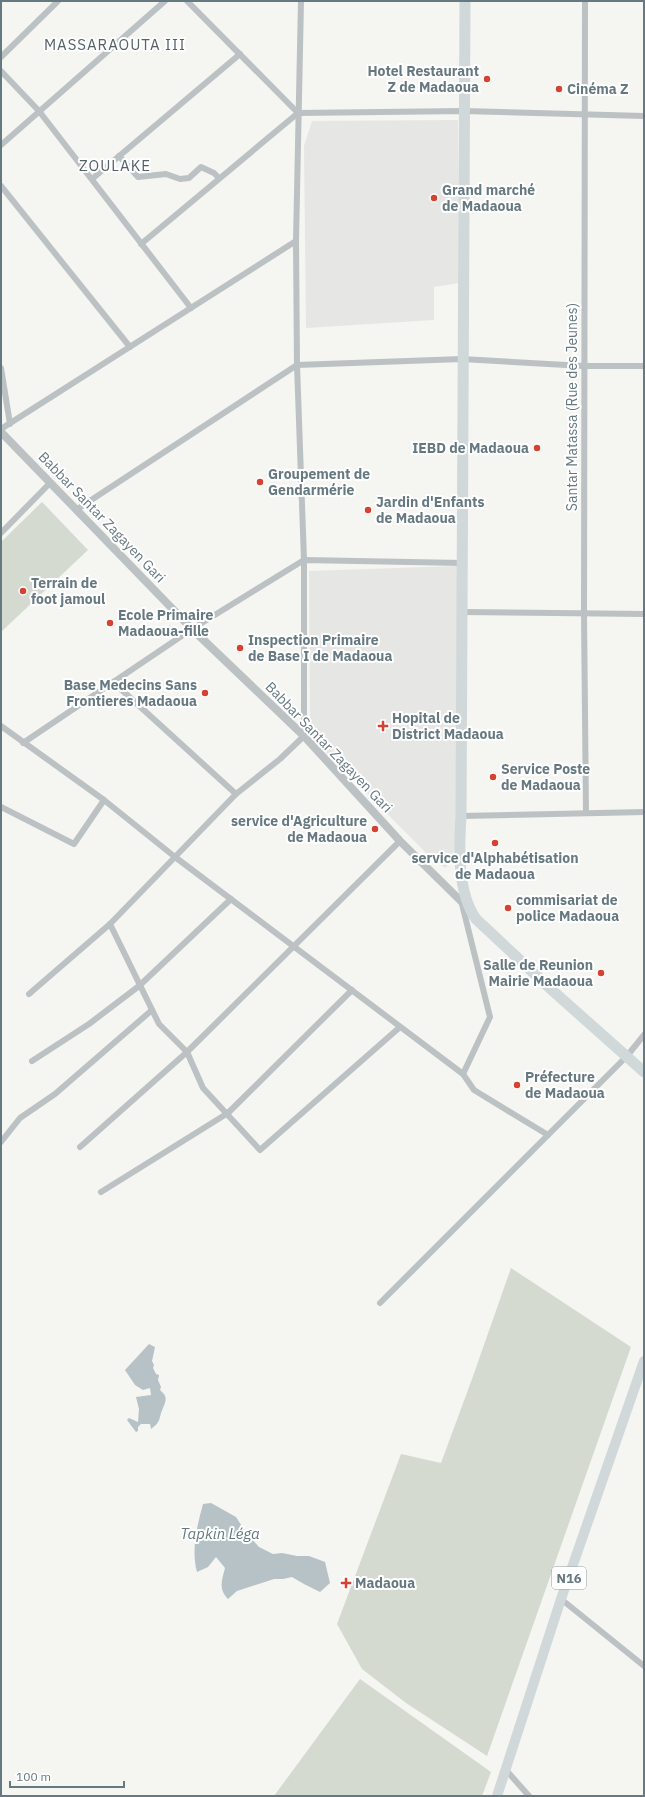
<svg xmlns="http://www.w3.org/2000/svg" width="645" height="1797" viewBox="0 0 645 1797" font-family="'IBM Plex Sans',sans-serif">
<style>
.built{fill:#e6e6e5}
.green{fill:#d5dad1}
.water{fill:#b6c2c5}
.lines{fill:none;stroke-linecap:round;stroke-linejoin:round}
.minor{stroke:#bcc1c3;stroke-width:6}
.tertiary{stroke:#bcc1c3;stroke-width:8}
.primary{stroke:#d1d8d9;stroke-width:10}
.trunk{stroke:#d1d8d9;stroke-width:11}
.poi-dot{fill:#d54232;stroke:#fff;stroke-width:1.5}
.labels{text-anchor:middle;stroke-width:4;stroke-linejoin:round;paint-order:stroke}
.shield{fill:#fff;stroke:#94a1a6;stroke-width:1}
.shield-label{font-size:13px;font-weight:bold;fill:#667980}
.poi-label{font-size:14px;font-weight:bold;fill:#667980;stroke:#fff;text-anchor:start}
.street-label{font-size:14px;fill:#667980;stroke:#fff}
.neighbourhood-label{font-size:15px;letter-spacing:1px;fill:#546166;stroke:#fff}
.water-label{font-size:15px;font-style:italic;fill:#637a7d;stroke:#fff}
</style>
<rect width="100%" height="100%" fill="#f5f5f2"/>
<g class="built">
<polygon points="458,120 459,283 434,287 434,320 306,328 304,146 312,121"/>
<polygon points="457,566 460,790 454,851 446,868 436,863 310,736 309,571"/>
</g>
<g class="green">
<polygon points="42,502 88,550 1,632 1,542"/>
<polygon points="511,1268 631,1347 487,1756 406,1703 362,1669 337,1624 401,1454 441,1463 472,1379"/>
<polygon points="360,1679 491,1772 482,1796 274,1796"/>
</g>
<g class="water">
<path d="M149,1344l6,3 -3,14 2,4 -1,3 3,6 3,1 -1,5 3,7 -1,3c7,6 7,9 3,18 -5,11 -1,13 -12,21l-1,-5h-9l-3,3v4l-2,1 -9,-12 2,-2 9,4 1,-13 -3,-12 15,-2 -1,-7 -7,2 -8,-5 -10,-15z"/>
<path d="M211,1503l25,14 11,17 12,13 14,7 9,-1 15,3h12l16,6 5,21 -10,9 -16,-8 -12,-7 -9,2h-9l-37,12 -9,8c-10,-10 -6,-19 -3,-31l-9,-11 -8,10 -11,5c-6,-22 0,-46 6,-68z"/>
</g>
<g class="lines">
<g class="minor">
<polyline points="187,1 298,113"/>
<polyline points="585,1 584,614 586,813"/>
<polyline points="1,57 58,1"/>
<polyline points="1,71 39,111 191,308"/>
<polyline points="1,145 165,1"/>
<polyline points="119,156 138,177 166,174 180,179 189,178 201,167 214,173 219,178"/>
<polyline points="92,179 240,54"/>
<polyline points="1,186 130,347"/>
<polyline points="141,244 298,113 464,111 644,116"/>
<polyline points="1,368 10,424"/>
<polyline points="1,429 296,241"/>
<polyline points="76,510 297,365 462,359 584,366 644,366"/>
<polyline points="1,533 50,483"/>
<polyline points="462,612 644,614"/>
<polyline points="113,682 236,794"/>
<polyline points="1,726 104,800 175,857 463,1074 474,1090 548,1135"/>
<polyline points="23,743 192,629 304,560 462,563"/>
<polyline points="1,807 74,844 104,800"/>
<polyline points="461,816 644,812"/>
<polyline points="462,904 490,1017 463,1074"/>
<polyline points="110,924 159,1024 187,1052 203,1088 260,1150 400,1027"/>
<polyline points="29,994 110,924 236,794 280,759 304,736 304,560 297,365 296,241 301,1"/>
<polyline points="32,1061 89,1024 139,986 231,899"/>
<polyline points="1,1142 20,1118 55,1094 152,1010"/>
<polyline points="80,1147 187,1052 400,841"/>
<polyline points="101,1192 228,1113 352,990"/>
<polyline points="380,1303 627,1056 644,1035"/>
<polyline points="561,1599 644,1666"/>
<polyline points="506,1770 529,1796"/>
</g>
<polyline class="tertiary" points="1,432 192,629 304,736 400,841 470,910"/>
<polyline class="primary" points="497,1796 561,1599 644,1361"/>
<path class="trunk" d="M465,1l-4,815c-2,32 -4,76 15,103l77,72 91,81"/>
</g>
<g class="poi-dot">
<circle cx="487" cy="79" r="4"/>
<circle cx="559" cy="89" r="4"/>
<circle cx="434" cy="198" r="4"/>
<circle cx="537" cy="448" r="4"/>
<circle cx="260" cy="482" r="4"/>
<circle cx="368" cy="510" r="4"/>
<circle cx="23" cy="591" r="4"/>
<circle cx="110" cy="623" r="4"/>
<circle cx="240" cy="648" r="4"/>
<circle cx="205" cy="693" r="4"/>
<path d="M381 720h4v4h4v4h-4v4h-4v-4h-4v-4h4z"/>
<circle cx="493" cy="777" r="4"/>
<circle cx="375" cy="829" r="4"/>
<circle cx="495" cy="843" r="4"/>
<circle cx="508" cy="908" r="4"/>
<circle cx="601" cy="973" r="4"/>
<circle cx="517" cy="1085" r="4"/>
<path d="M344 1577h4v4h4v4h-4v4h-4v-4h-4v-4h4z"/>
</g>
<g class="labels">
<rect class="shield" x="552" y="1567" width="34" height="22" rx="3"/>
<g class="shield-label">
<text x="569" y="1583">N16</text>
</g>
<g class="poi-label">
<text x="479" y="76" text-anchor="end">Hotel Restaurant<tspan x="479" dy="16">Z de Madaoua</tspan></text>
<text x="567" y="94">Cinéma Z</text>
<text x="442" y="195">Grand marché<tspan x="442" dy="16">de Madaoua</tspan></text>
<text x="529" y="453" text-anchor="end">IEBD de Madaoua</text>
<text x="268" y="479">Groupement de<tspan x="268" dy="16">Gendarmérie</tspan></text>
<text x="376" y="507">Jardin d'Enfants<tspan x="376" dy="16">de Madaoua</tspan></text>
<text x="31" y="588">Terrain de<tspan x="31" dy="16">foot jamoul</tspan></text>
<text x="118" y="620">Ecole Primaire<tspan x="118" dy="16">Madaoua-fille</tspan></text>
<text x="248" y="645">Inspection Primaire<tspan x="248" dy="16">de Base I de Madaoua</tspan></text>
<text x="197" y="690" text-anchor="end">Base Medecins Sans<tspan x="197" dy="16">Frontieres Madaoua</tspan></text>
<text x="392" y="723">Hopital de<tspan x="392" dy="16">District Madaoua</tspan></text>
<text x="501" y="774">Service Poste<tspan x="501" dy="16">de Madaoua</tspan></text>
<text x="367" y="826" text-anchor="end">service d'Agriculture<tspan x="367" dy="16">de Madaoua</tspan></text>
<text x="495" y="863" text-anchor="middle">service d'Alphabétisation<tspan x="495" dy="16">de Madaoua</tspan></text>
<text x="516" y="905">commisariat de<tspan x="516" dy="16">police Madaoua</tspan></text>
<text x="593" y="970" text-anchor="end">Salle de Reunion<tspan x="593" dy="16">Mairie Madaoua</tspan></text>
<text x="525" y="1082">Préfecture<tspan x="525" dy="16">de Madaoua</tspan></text>
<text x="355" y="1588">Madaoua</text>
</g>
<g class="street-label">
<text transform="translate(572 407) rotate(-90)" y="5">Santar Matassa (Rue des Jeunes)</text>
<text transform="translate(102 517) rotate(46)" y="5">Babbar Santar Zagayen Gari</text>
<text transform="translate(329 747) rotate(46)" y="5">Babbar Santar Zagayen Gari</text>
</g>
<g class="neighbourhood-label">
<text x="115" y="50">MASSARAOUTA III</text>
<text x="115" y="171">ZOULAKE</text>
</g>
<g class="water-label">
<text x="220" y="1539">Tapkin Léga</text>
</g>
</g>
<rect width="645" height="1797" fill="none" stroke="#667980" stroke-width="4"/>
<path d="M10 1781v6h114v-6" fill="none" stroke="#667980" stroke-width="2"/>
<text x="16" y="1781" font-size="12" fill="#667980" stroke="#ffffff" stroke-width="3" paint-order="stroke">100 m</text>
</svg>
